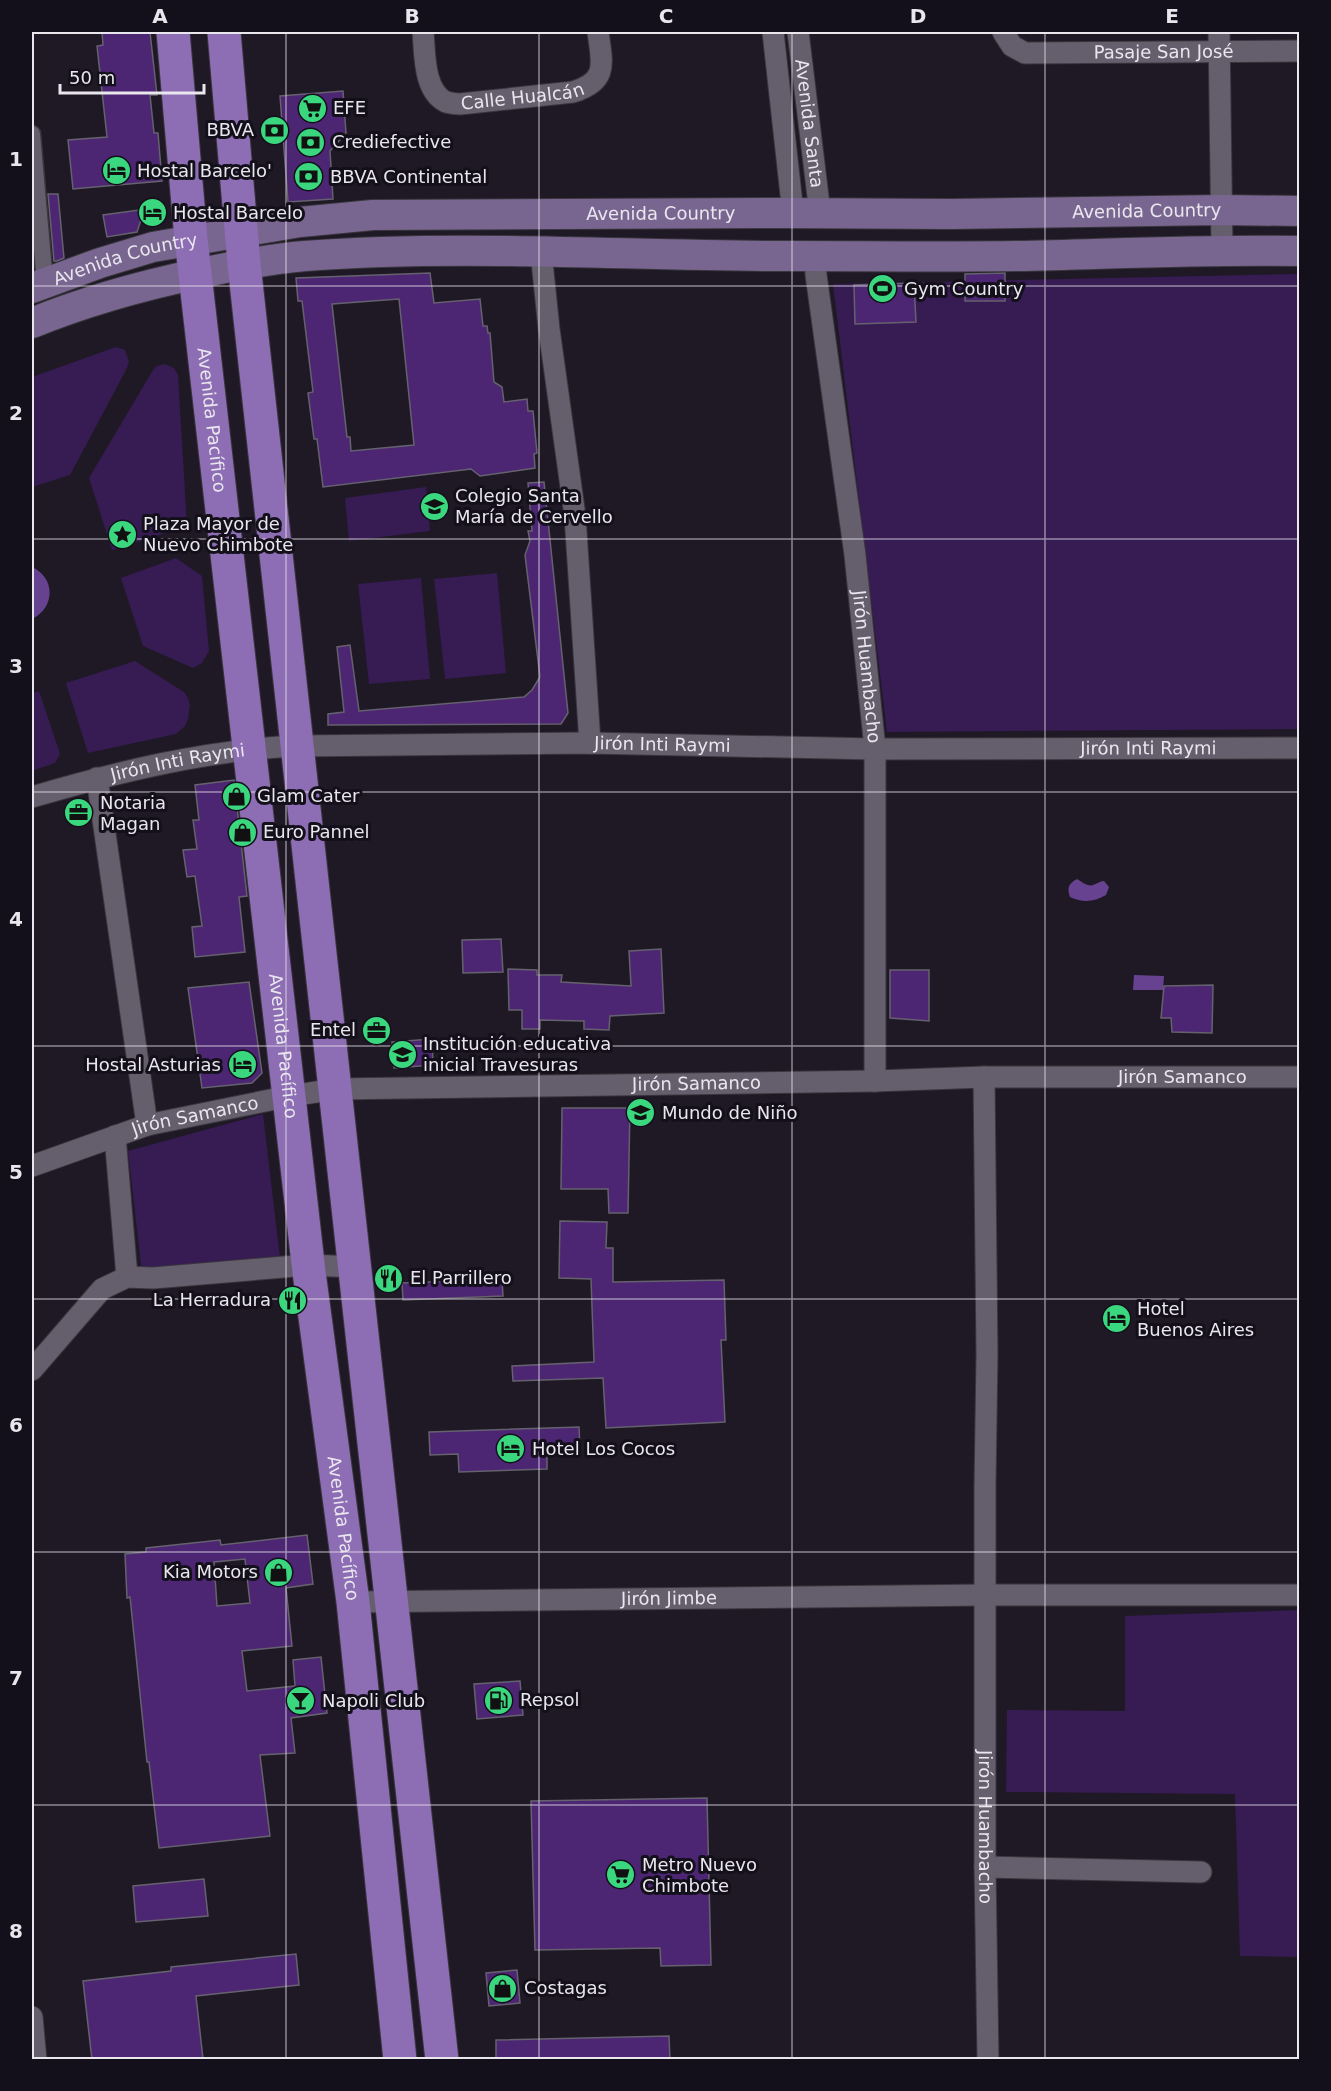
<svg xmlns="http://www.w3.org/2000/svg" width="1331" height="2091" viewBox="0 0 1331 2091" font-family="'DejaVu Sans',sans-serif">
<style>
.green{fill:#371b53}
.water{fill:#674290}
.building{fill:#4c2673;stroke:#66616e;stroke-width:1.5;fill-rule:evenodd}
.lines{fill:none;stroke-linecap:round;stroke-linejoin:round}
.pedestrian-casing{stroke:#3a363e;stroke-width:19}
.minor-casing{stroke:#3a363e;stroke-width:23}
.secondary-casing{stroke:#3a363e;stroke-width:32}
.primary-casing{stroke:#3a363e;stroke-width:35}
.pedestrian{stroke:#655f6d;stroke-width:16}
.minor{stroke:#655f6d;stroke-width:21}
.secondary{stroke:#796690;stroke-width:30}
.primary{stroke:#8d6db3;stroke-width:33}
.grid{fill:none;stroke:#e9e6ee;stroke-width:1.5;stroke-opacity:0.55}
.labels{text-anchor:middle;stroke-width:6;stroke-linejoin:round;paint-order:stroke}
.street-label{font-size:18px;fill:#e9e6ee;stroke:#14101b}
.poi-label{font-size:18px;fill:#e9e6ee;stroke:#14101b;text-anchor:start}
.neatline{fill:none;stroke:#e9e6ee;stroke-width:2}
.grid-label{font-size:20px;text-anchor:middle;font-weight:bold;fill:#e9e6ee}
</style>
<rect width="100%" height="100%" fill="#1e1924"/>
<g class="green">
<polygon points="1299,274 1299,729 887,732 833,284"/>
<polygon points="116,347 125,350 129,362 126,370 70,475 32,487 32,377"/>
<polygon points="165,364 174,368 178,375 187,526 112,550 89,478 153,370 157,366"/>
<polygon points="426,487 430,531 349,541 345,498"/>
<polygon points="176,558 202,576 209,651 202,663 193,668 143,646 121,578"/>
<polygon points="497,573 506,673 445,679 434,579"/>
<polygon points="421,578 430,679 369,684 358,584"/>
<polygon points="135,661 184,692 188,698 190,705 188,719 185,726 176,734 88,753 66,683"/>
<polygon points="39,691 60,754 55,763 32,771 32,693"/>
<polygon points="263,1114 280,1258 142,1273 128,1151"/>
<polygon points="1299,1610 1299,1957 1240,1956 1235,1794 1006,1792 1007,1710 1125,1711 1125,1616"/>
</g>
<g class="water">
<path d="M32,567c24,11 23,41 0,52z"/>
<path d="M1077,879c4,2 7,5 11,6 6,2 10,-4 16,-4l5,6 -3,8c-12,7 -23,8 -36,2 -3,-9 -2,-13 7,-18z"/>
<polygon points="1134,975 1164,976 1163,990 1133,990"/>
</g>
<g class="building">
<polygon points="102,32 150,32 157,95 150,95 154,133 158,133 162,181 73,189 68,140 107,137 97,46 103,45"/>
<polygon points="343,91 346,133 330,151 333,199 288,202 280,96"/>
<polygon points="48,194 58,194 64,258 57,261 54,261"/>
<polygon points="139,210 141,220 137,232 107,237 103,215"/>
<path d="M430,273l4,30 46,-4 3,27h4l1,7h2l4,49 8,5 2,15 23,-3 1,12h5l4,42 -3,1 1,14 -55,8 -9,-7 -148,18 -6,-48h-3l-6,-46 5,-1 -11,-91h-4l-2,-23zM399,299l15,146 -63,6 -1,-14h-3l-15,-133z"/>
<polygon points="1005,273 1005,301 965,301 965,274"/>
<polygon points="914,283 916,322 855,324 854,285"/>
<polygon points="544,482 568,713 561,724 328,725 328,714 344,712 337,647 350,645 359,711 524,697 532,690 540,677 525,555 530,541 528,531 532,531 528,483"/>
<polygon points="234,780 247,896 239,897 245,952 195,957 192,927 202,926 195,876 187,877 183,850 197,849 193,820 199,820 195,785"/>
<polygon points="501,939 503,972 463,973 462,940"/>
<polygon points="661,949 664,1013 610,1016 609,1030 584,1029 584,1021 540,1020 540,1029 522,1029 522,1010 509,1010 508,969 537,970 537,975 562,975 561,982 631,986 629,951"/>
<polygon points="890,970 929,970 929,1021 890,1018"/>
<polygon points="249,982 262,1073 252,1083 202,1088 188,988"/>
<polygon points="1213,985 1212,1033 1172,1032 1171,1018 1161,1018 1164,986"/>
<polygon points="432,1039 433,1065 394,1068 392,1042"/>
<polygon points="562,1108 630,1108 628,1213 609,1213 608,1189 561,1189"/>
<polygon points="560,1221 607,1222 606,1248 613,1248 613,1282 724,1280 726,1340 721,1340 725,1422 606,1428 603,1378 513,1381 512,1366 594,1362 591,1279 559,1278"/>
<polygon points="502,1279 503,1296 403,1300 402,1283"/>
<polygon points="579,1427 580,1449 547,1450 547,1469 459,1472 458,1454 430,1455 429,1432"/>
<path d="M307,1535l6,49 -27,4 6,58 -50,5 5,40 48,-5 -2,-26 28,-3 6,56 -36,5 4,35 -35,2 10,81 -111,12 -10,-86h-2l-17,-165 -3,1 -2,-44 21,-2v-4l74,-8 1,5zM245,1559l5,44 -33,3 -3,-44z"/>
<polygon points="520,1681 523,1715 477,1719 474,1684"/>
<polygon points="707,1798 711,1965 661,1966 660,1948 535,1950 531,1801"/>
<polygon points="204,1879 208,1916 136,1922 133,1886"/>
<polygon points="296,1954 299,1985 196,1996 203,2059 92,2060 83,1981 171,1971 171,1967"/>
<polygon points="517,1970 520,2003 489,2006 486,1973"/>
<polygon points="669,2036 670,2060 496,2060 496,2040"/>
</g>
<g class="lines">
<defs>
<polyline id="pedestrian" points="32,134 45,283"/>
<g id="minor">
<path id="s1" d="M423,32c2,20 0,59 23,70 4,1 10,2 14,2l113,-12c36,-11 29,-29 25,-60"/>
<polyline points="773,32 793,213"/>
<path id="s2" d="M798,32l22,181"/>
<path id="s3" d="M1003,32l9,14 13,7 275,-2"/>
<polyline points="1219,32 1222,249"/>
<polyline points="541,252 549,329 575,516 590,743"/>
<path id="s4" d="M815,256l1,19 39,280 20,194v332"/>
<polyline points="97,778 147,1125"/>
<path id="s5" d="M32,797c85,-25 175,-47 264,-51l294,-3 285,6 425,-1"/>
<path id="s6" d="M984,1077l3,278 -2,131v381l3,193"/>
<polyline points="115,1136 127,1277"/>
<path id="s7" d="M32,1166l115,-41 143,-29 46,-7 539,-8 109,-4h316"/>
<polyline points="32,1370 102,1289 127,1277 153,1278 308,1265 356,1267"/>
<path id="s8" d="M353,1602l632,-7h315"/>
<polyline points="985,1867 1201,1872"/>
<polyline points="32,2017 36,2060"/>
</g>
<g id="secondary">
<path id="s9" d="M32,288l68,-25 53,-16 147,-25 73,-7 407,-2 171,1 270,-4 79,1"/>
<path d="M32,323c54,-22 108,-37 165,-49 36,-8 72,-15 108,-18 160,-12 321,0 481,0 77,0 154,1 231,0 94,-2 188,-7 283,-5"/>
</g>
<g id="primary">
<path id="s10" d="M173,32l18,207 118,1033 44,330 47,458"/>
<polyline points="224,32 244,264 442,2060"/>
</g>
</defs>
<use href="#pedestrian" class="pedestrian-casing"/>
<use href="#minor" class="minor-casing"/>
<use href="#secondary" class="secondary-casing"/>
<use href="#primary" class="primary-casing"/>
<use href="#pedestrian" class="pedestrian"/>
<use href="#minor" class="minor"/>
<use href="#secondary" class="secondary"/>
<use href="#primary" class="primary"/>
</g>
<path class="grid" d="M286,32v2028M539,32v2028M792,32v2028M1045,32v2028M32,286h1268M32,539h1268M32,792h1268M32,1046h1268M32,1299h1268M32,1552h1268M32,1805h1268"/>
<defs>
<symbol id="supermarket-disc" viewBox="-11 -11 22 22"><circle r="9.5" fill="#3ad77f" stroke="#14101b"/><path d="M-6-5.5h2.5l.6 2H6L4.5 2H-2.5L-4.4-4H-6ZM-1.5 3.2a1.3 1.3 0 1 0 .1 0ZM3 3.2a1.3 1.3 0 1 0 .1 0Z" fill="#111"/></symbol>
<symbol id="bank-disc" viewBox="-11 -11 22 22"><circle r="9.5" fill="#3ad77f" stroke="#14101b"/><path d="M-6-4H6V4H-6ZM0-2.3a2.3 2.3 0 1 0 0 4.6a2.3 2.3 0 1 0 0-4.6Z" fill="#111"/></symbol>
<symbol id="hotel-disc" viewBox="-11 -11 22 22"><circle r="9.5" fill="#3ad77f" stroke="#14101b"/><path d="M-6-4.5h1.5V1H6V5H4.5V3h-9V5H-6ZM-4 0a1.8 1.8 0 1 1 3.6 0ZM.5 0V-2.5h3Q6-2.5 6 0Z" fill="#111"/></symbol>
<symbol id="stadium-disc" viewBox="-11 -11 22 22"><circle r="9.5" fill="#3ad77f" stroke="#14101b"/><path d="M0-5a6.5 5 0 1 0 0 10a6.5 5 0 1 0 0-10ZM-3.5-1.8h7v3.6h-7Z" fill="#111"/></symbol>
<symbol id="university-disc" viewBox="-11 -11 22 22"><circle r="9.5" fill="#3ad77f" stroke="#14101b"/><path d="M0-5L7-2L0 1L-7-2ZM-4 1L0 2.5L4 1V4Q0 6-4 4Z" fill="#111"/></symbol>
<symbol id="sight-disc" viewBox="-11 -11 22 22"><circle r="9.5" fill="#3ad77f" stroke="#14101b"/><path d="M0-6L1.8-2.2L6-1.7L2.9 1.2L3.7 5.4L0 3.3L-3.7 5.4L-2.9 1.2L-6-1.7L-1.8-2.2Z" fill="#111"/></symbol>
<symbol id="shop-disc" viewBox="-11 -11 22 22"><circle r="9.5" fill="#3ad77f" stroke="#14101b"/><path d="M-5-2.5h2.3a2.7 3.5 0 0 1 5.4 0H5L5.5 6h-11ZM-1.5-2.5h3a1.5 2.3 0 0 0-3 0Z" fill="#111"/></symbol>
<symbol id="office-disc" viewBox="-11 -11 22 22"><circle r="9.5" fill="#3ad77f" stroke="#14101b"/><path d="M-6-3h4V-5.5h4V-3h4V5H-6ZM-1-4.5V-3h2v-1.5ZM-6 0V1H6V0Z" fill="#111"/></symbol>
<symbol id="school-disc" viewBox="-11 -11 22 22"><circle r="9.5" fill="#3ad77f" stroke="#14101b"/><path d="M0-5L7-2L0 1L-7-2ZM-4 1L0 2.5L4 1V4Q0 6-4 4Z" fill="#111"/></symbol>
<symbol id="restaurant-disc" viewBox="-11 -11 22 22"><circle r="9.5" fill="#3ad77f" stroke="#14101b"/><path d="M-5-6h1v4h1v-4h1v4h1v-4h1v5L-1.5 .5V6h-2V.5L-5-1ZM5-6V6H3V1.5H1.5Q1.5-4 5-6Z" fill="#111"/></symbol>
<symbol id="fuel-disc" viewBox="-11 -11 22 22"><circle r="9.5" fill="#3ad77f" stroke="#14101b"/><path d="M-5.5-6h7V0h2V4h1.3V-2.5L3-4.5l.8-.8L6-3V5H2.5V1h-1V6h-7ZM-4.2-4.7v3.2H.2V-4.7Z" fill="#111"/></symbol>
<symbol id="bar-disc" viewBox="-11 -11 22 22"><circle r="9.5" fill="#3ad77f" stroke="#14101b"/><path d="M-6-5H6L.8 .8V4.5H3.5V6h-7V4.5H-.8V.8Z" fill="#111"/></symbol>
</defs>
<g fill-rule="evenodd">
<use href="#supermarket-disc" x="296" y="92" width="33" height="33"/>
<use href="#bank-disc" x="258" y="114" width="33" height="33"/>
<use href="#bank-disc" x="294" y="126" width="33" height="33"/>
<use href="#hotel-disc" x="100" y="154" width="33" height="33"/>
<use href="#bank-disc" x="292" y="160" width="33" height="33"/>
<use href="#hotel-disc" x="136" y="196" width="33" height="33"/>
<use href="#stadium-disc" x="866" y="272" width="33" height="33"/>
<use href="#university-disc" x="418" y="490" width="33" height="33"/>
<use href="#sight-disc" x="106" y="518" width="33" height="33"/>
<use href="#shop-disc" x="220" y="780" width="33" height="33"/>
<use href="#office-disc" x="62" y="796" width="33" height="33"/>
<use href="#shop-disc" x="226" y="816" width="33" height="33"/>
<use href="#office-disc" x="360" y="1014" width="33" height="33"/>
<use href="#school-disc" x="386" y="1038" width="33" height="33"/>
<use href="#hotel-disc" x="226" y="1048" width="33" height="33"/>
<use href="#university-disc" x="624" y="1096" width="33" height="33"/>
<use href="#restaurant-disc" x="372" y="1262" width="33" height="33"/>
<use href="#restaurant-disc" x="276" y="1284" width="33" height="33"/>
<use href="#hotel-disc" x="1100" y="1302" width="33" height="33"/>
<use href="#hotel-disc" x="494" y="1432" width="33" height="33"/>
<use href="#shop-disc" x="262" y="1556" width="33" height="33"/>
<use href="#fuel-disc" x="482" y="1684" width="33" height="33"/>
<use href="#bar-disc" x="284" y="1684" width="33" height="33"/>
<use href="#supermarket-disc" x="604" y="1858" width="33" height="33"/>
<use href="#shop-disc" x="486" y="1972" width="33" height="33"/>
</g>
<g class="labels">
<g class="street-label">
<text dy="6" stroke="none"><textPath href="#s3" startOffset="170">Pasaje San José</textPath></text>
<text dy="6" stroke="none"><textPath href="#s1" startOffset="154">Calle Hualcán</textPath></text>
<text dy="6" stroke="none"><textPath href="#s2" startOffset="92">Avenida Santa</textPath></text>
<text dy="6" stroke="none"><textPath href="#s9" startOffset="1124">Avenida Country</textPath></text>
<text dy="6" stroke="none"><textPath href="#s9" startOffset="638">Avenida Country</textPath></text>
<text dy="6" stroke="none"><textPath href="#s9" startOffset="98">Avenida Country</textPath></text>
<text dy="6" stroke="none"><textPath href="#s10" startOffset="390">Avenida Pacífico</textPath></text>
<text dy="6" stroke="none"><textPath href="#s4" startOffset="414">Jirón Huambacho</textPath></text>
<text dy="6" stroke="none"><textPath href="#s5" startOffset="636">Jirón Inti Raymi</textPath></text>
<text dy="6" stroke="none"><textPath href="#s5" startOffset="1122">Jirón Inti Raymi</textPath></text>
<text dy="6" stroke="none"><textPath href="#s5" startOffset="150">Jirón Inti Raymi</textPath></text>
<text dy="6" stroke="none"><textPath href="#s10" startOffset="1020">Avenida Pacífico</textPath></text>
<text dy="6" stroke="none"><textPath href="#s7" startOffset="1161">Jirón Samanco</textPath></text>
<text dy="6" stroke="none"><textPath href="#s7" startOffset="675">Jirón Samanco</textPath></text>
<text dy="6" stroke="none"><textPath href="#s7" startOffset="171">Jirón Samanco</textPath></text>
<text dy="6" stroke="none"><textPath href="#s10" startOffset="1506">Avenida Pacífico</textPath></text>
<text dy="6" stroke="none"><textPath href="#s8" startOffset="316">Jirón Jimbe</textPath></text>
<text dy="6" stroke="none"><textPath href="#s6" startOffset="750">Jirón Huambacho</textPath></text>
</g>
<g class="poi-label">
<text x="333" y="114">EFE</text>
<text x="254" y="136" text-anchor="end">BBVA</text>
<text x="332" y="148">Crediefective</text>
<text x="137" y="177">Hostal Barcelo'</text>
<text x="330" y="183">BBVA Continental</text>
<text x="173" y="219">Hostal Barcelo</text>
<text x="904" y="295">Gym Country</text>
<text x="455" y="502">Colegio Santa<tspan x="455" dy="21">María de Cervello</tspan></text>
<text x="143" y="530">Plaza Mayor de<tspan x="143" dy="21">Nuevo Chimbote</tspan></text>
<text x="257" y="802">Glam Cater</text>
<text x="100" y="809">Notaria<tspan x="100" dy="21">Magan</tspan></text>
<text x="263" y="838">Euro Pannel</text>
<text x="356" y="1036" text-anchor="end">Entel</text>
<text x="423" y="1050">Institución educativa<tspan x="423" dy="21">inicial Travesuras</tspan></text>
<text x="221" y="1071" text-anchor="end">Hostal Asturias</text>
<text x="662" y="1119">Mundo de Niño</text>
<text x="410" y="1284">El Parrillero</text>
<text x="271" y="1306" text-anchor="end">La Herradura</text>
<text x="1137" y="1315">Hotel<tspan x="1137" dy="21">Buenos Aires</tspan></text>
<text x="532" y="1455">Hotel Los Cocos</text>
<text x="258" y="1578" text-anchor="end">Kia Motors</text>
<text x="520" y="1706">Repsol</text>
<text x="322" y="1707">Napoli Club</text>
<text x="642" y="1871">Metro Nuevo<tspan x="642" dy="21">Chimbote</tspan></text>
<text x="524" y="1994">Costagas</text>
</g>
</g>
<rect width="1331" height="2091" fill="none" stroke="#14101b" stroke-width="66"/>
<path d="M60 84v9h144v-9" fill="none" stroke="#e9e6ee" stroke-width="3"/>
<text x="69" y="84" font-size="18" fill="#e9e6ee" stroke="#14101b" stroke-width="4.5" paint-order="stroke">50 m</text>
<rect x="33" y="33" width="1265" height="2025" class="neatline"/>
<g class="grid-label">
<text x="160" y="23">A</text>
<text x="412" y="23">B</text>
<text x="666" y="23">C</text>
<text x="918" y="23">D</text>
<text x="1172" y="23">E</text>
<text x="16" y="166">1</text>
<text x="16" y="420">2</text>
<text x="16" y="673">3</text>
<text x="16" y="926">4</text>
<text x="16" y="1179">5</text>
<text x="16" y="1432">6</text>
<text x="16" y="1685">7</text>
<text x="16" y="1938">8</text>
</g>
</svg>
